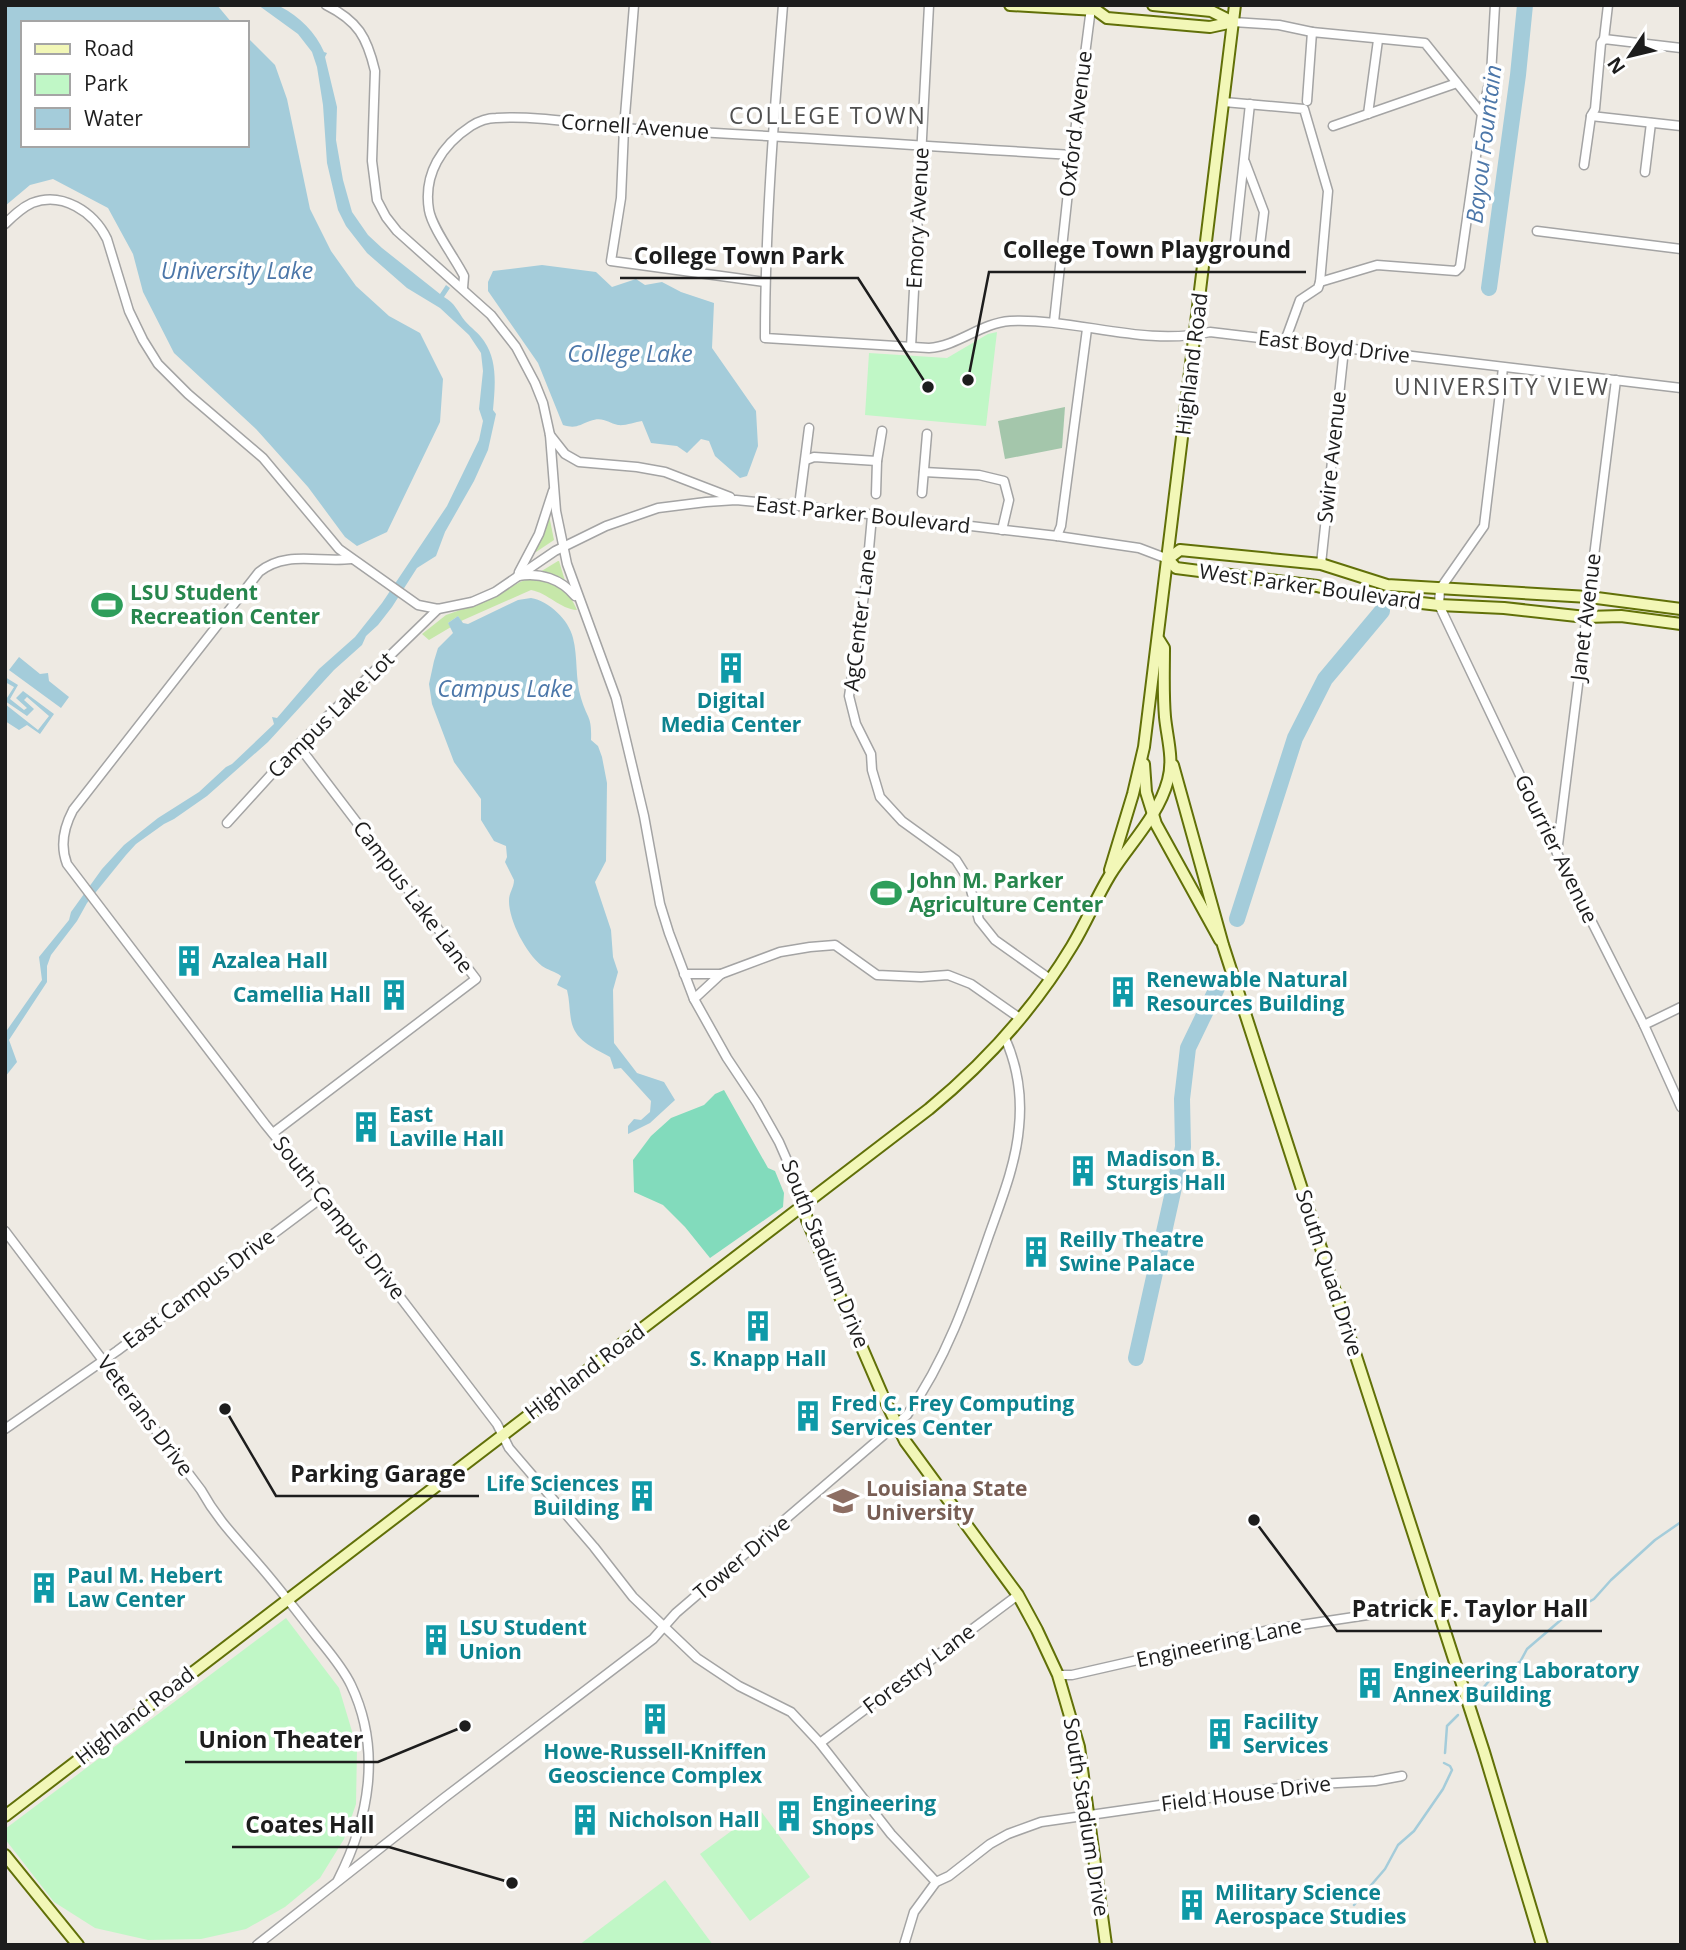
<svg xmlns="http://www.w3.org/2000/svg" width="1686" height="1950" viewBox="0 0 1686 1950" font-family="'Open Sans',sans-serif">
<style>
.grass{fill:#c6e7a9}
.cemetery{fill:#a4c6ab}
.park{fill:#c0f7c6}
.pitch{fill:#82dbbc}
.water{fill:#a4ccda}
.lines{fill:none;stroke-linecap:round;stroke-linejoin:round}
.stream{stroke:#a4ccda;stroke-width:2.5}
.river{stroke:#a4ccda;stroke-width:16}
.street-casing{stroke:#a4a4a4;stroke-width:11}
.secondary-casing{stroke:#617008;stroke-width:14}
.street{stroke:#fff;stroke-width:8}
.secondary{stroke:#f2f7b7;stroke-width:10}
.labels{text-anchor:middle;stroke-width:7;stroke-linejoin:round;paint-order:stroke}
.street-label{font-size:21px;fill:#1d1d1d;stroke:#fff}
.leisure-label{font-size:21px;font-weight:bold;fill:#27864d;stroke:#fff;text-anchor:start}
.culture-label{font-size:21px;font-weight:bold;fill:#0d838f;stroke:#fff;text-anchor:start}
.education-label{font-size:21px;font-weight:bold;fill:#785e54;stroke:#fff;text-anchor:start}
.neighbourhood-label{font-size:23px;letter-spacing:2px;fill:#505050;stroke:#fff}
.water-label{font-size:23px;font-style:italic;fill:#4c77a9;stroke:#fff}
.leader{fill:none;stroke:#1d1d1d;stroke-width:2.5}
.callout-dot{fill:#1d1d1d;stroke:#fff;stroke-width:2.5}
.callout-label{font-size:23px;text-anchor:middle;font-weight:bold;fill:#1d1d1d;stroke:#fff;stroke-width:7;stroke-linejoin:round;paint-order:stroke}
</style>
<rect width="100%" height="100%" fill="#eeeae3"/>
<g class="grass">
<polygon points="549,515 554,540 536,552 535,551"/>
<polygon points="558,561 559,561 565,581 540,572"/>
<path d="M531,578c21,-1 39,13 46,32 -17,-1 -29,-17 -46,-20l-70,31 -3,-5 -10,7 3,4 -22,13 -7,-6 24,-19 40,-14 34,-19z"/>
</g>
<polygon class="cemetery" points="1065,407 1062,448 1005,459 998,421"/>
<g class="park">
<polygon points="997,332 986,426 865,415 869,353 947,358 988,334"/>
<polygon points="286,1618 339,1688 357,1748 356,1804 344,1839 320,1878 285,1907 246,1929 201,1939 148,1940 95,1928 54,1902 5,1839 5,1829"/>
<polygon points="760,1810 810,1877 750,1921 700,1854"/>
<polygon points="665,1880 713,1945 579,1945"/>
</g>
<polygon class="pitch" points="724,1090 768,1168 775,1171 784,1193 783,1207 710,1258 685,1227 663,1205 634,1192 633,1160 651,1136 671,1118 704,1105 715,1094"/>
<g class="water">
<polygon points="5,5 217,5 232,23 23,23 23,145 247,145 247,37 275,65 287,99 310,209 331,251 356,286 389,316 420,333 443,379 440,422 387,532 357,546 345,537 308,487 256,429 174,353 143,292 133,254 108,208 53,179 30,185 5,206"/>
<path d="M258,5c7,0 17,-1 23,2 18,9 35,26 43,45l3,1 -2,4 12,50 -1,33 7,40 9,32 16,23 14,13 58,46 6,-9 4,3 -6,9c11,6 14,15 21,24 6,7 14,12 19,20 14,20 11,46 9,69l3,4 -8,36 -14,31 -29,51 -9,24 -19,12 -25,39 -14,18 -12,11 -4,9 -28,25 -66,72 -61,54 -33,23 -10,5 -28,20 -10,11 -39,48 -10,18 -26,34 -4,11v16l-38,58 8,22 -12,15v-44l37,-53 -3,-23 30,-37 2,-8 31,-43 22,-24 34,-27 41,-26 27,-25 6,-3 42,-40 -2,-7 5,1 42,-49 36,-32 27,-34 65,-97 32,-66 4,-19 -4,-12 4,-38 -2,-18 -12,-18 -29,-27 -33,-20 -40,-35 -21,-27 -8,-16 -11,-47 -4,-58 -6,-38 -5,-15 -14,-18z"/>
<path d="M542,265l54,7 16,15 24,-8 9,6 17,-3 19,10 33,11 -2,45 44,63 2,35 -11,30 -7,2 -25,-22 -6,-15 -8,-2 -14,14 -10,-7 -26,-3 -9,-22c-7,1 -17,5 -24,4 -10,-2 -15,-9 -28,-4 -11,4 -14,8 -27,4l-25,-62 -50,-72v-9l5,-11z"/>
<path d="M531,598c18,3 38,22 42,40 5,19 2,41 8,60 6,21 11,17 10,42l7,6 4,11 5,26 -1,78 -11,21 16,48 2,27 5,15 -5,18 1,53 23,30 27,9 11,18 -25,23 -22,11v-8l6,-7 7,1 9,-8 1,-11 -30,-33 -7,1 -4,-12c-14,-8 -33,-15 -38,-33 -3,-11 -2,-23 -5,-34l-10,-5 4,-9c-6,-5 -14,-6 -19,-10 -16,-13 -33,-45 -33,-65 0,-9 5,-13 5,-21l-9,-18 2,-5 -1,-11 -12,-5 -13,-21v-21l-27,-37 -22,-58 -3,-20 5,-23 4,-13 15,-15 -5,-10 10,-7 5,7 5,1 50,-24z"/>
<polygon points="19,657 40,674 48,673 49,681 69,697 61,708 9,670"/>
<polygon points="5,677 18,685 10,699 24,710 27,708 16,698 23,691 54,714 40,734 27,725 19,730 5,721 5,704 38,730 49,716 27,697 24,700 34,709 27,716 5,701 14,687 5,682"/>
</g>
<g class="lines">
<g class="stream">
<polyline points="1477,1695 1495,1674 1520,1662 1527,1649 1569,1613 1594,1599 1611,1580 1655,1540 1681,1522"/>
<polyline points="1445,1753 1447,1726 1458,1715"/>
<polyline points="1354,1905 1385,1869 1398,1845 1414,1831 1443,1789 1452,1770 1450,1766 1444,1763"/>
</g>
<g class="river">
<polyline points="1489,288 1518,75 1525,5"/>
<polyline points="1237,919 1295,738 1325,679 1382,611"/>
<polyline points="1136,1358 1183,1147 1182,1099 1188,1048 1217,988"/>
</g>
<defs>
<g id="street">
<path d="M326,5c32,16 41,32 49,66l-3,90 5,39 9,17 11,14 94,84 25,32 19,36 8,20 7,32 6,76 11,53 49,134 28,118 16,88 9,29 25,66 33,59 30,45 22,39 21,48 4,15"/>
<polyline points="634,5 624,128 621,198 611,261 765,282"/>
<path d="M783,5c-9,111 -18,222 -18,333l164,10c29,-2 52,-25 81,-27 67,-3 133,26 200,11l471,56"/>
<polyline points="1233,22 1279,25 1312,32"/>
<polyline points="1604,39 1608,5"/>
<polyline points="1307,101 1312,32 1425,43 1482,114"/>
<polyline points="1224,102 1304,109 1328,191 1320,282 1318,288 1300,300 1285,341"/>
<polyline points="1368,114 1378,40"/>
<polyline points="1591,116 1681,126"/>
<polyline points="1333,126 1457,83"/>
<polyline points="1584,165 1591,116 1595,109 1601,43 1604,39 1681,48"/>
<polyline points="1645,172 1651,123"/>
<path d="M5,224c8,-8 16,-16 27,-21 30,-12 62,9 75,36l22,72 14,29 15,24 30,30 75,64 76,91 79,56 20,4 34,-7 23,-10 60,-41 51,-25 52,-18 48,-6 30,-2 63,6 258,30 82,12 29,11"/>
<polyline points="1537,231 1681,249"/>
<polyline points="1206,247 1234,251 1250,104"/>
<polyline points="1234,251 1259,253 1264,212 1245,162"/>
<polyline points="1320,282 1377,265 1456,271 1460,267 1482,114 1491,75 1495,5"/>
<path d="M463,288l1,-12c-9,-18 -32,-48 -35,-66 -6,-36 13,-65 42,-84 8,-5 16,-8 25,-8 47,-3 95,8 142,11 145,7 289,17 434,26"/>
<polyline points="1054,322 1072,155 1091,8"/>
<polyline points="911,347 929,5"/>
<polyline points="1503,368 1484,526 1440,589 1439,605 1557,853 1644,1025 1681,1107"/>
<polyline points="550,435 565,454 579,462 637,467 665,472 730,497"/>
<polyline points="806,460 814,457 877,461"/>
<polyline points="924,472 979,475 1004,481 1009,500 1002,530"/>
<polyline points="922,493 927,434"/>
<polyline points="876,494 877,461 882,431"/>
<polyline points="799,506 809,428"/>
<polyline points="872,516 866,582 849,696 856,724 871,754 872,770 880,797 902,821 956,860 968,879 979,920 995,940 1050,979"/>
<polyline points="1057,536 1061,526 1087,329"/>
<path d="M351,559c-32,4 -65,-9 -92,13l-186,238c-9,17 -13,36 -6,54l198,260 48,59 184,241 12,24 85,99 39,50 64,61 42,28 52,26 29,31 71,91 45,48"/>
<polyline points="1321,564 1344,349"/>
<polyline points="519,572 539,534 553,491"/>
<path d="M518,576c22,-4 43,3 57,20"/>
<polyline points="227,823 298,745 438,609"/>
<polyline points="1557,853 1616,380"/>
<polyline points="684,974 721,974"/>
<polyline points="694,999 721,974 780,952 810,947 835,945 877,975 921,977 948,975 971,984 1021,1019"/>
<polyline points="1644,1025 1681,1007"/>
<polyline points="273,1133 476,979 298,745"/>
<path d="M5,1231l196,259c17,31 37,50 59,76 20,23 38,47 57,71 12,15 26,31 34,48 31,65 18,134 -13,195"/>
<polyline points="5,1429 117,1351 324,1196"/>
<polyline points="1058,1675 1072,1675 1274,1629 1381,1613 1434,1601"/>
<polyline points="820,1743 1018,1595"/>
<path d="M257,1945l187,-147 209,-159 23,-26 231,-198c39,-55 60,-116 82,-180 12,-34 27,-71 30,-108 3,-30 -2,-62 -14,-89"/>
<polyline points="904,1945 914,1912 936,1882 949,1876 990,1844 1008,1834 1041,1822 1300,1785 1375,1781 1402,1776"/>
</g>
<g id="secondary">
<polyline points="1010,5 1096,10 1107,18 1210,27 1233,22"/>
<polyline points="1153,5 1211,11 1233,22"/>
<polyline points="1168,559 1176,568 1317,586 1351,595 1439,605 1504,608 1586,617 1621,616 1681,624"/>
<polyline points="1168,559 1180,550 1321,564 1387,585 1589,597 1681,609"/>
<polyline points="1144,764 1146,792 1156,824 1220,940"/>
<polyline points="1173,765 1223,945 1484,1752 1542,1945"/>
<polyline points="1110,870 1133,794 1144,747 1235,5"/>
<polyline points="804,1205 807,1220 819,1248 882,1394 905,1441 1018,1595 1037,1630 1058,1675 1079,1747 1106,1945"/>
<path d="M5,1816l924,-707c57,-47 105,-100 143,-163 14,-23 24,-48 38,-71 20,-32 48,-58 58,-95 6,-21 -1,-42 -3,-63 -2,-23 -1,-46 -1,-69l-5,-8"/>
<polyline points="5,1855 78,1945"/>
</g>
</defs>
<use href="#street" class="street-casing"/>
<use href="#secondary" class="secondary-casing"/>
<use href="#street" class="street"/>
<use href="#secondary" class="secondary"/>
</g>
<defs>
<symbol id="stadium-bare" viewBox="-9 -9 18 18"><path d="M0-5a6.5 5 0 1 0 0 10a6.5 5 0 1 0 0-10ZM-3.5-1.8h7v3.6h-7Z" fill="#2e9e5b" stroke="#fff" stroke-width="2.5" paint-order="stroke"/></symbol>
<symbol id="building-bare" viewBox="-9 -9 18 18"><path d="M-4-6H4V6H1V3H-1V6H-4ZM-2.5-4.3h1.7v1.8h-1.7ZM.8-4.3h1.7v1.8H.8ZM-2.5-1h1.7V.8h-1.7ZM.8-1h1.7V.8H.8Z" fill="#0f9aa8" stroke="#fff" stroke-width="2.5" paint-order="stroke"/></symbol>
<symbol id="university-bare" viewBox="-9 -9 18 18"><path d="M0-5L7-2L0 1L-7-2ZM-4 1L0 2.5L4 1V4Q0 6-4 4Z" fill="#8d6e63" stroke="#fff" stroke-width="2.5" paint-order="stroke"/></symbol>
</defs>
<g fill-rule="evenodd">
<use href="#stadium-bare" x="85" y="583" width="44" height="44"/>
<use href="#building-bare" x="709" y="646" width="44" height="44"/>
<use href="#stadium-bare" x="864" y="871" width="44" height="44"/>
<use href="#building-bare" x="167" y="939" width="44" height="44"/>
<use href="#building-bare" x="1101" y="970" width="44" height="44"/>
<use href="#building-bare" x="372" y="973" width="44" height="44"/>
<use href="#building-bare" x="344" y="1105" width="44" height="44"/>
<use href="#building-bare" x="1061" y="1149" width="44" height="44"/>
<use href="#building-bare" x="1014" y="1230" width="44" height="44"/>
<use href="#building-bare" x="736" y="1304" width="44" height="44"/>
<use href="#building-bare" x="786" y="1394" width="44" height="44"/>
<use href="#building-bare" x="620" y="1474" width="44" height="44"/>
<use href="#university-bare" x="821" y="1479" width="44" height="44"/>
<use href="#building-bare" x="22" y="1566" width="44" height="44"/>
<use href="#building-bare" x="414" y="1618" width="44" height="44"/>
<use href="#building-bare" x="1348" y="1661" width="44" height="44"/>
<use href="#building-bare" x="633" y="1697" width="44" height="44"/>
<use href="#building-bare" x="1198" y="1712" width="44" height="44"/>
<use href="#building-bare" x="767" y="1794" width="44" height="44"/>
<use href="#building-bare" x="563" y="1798" width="44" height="44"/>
<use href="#building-bare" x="1170" y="1883" width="44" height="44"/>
</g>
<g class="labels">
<g class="street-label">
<text transform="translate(1076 124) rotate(-83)" y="7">Oxford Avenue</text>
<text transform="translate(635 127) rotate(4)" y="7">Cornell Avenue</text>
<text transform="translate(918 218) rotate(-87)" y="7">Emory Avenue</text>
<text transform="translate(1334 347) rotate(7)" y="7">East Boyd Drive</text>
<text transform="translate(1192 364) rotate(-83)" y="7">Highland Road</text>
<text transform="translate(1332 457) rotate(-84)" y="7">Swire Avenue</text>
<text transform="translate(863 515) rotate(6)" y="7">East Parker Boulevard</text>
<text transform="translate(1310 587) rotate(8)" y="7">West Parker Boulevard</text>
<text transform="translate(1586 617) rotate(-83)" y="7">Janet Avenue</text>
<text transform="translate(860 620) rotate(-83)" y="7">AgCenter Lane</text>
<text transform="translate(331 715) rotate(-45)" y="7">Campus Lake Lot</text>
<text transform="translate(1556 849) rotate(64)" y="7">Gourrier Avenue</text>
<text transform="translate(413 897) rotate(53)" y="7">Campus Lake Lane</text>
<text transform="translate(339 1218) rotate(52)" y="7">South Campus Drive</text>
<text transform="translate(825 1254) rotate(68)" y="7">South Stadium Drive</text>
<text transform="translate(1329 1273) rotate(72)" y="7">South Quad Drive</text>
<text transform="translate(199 1289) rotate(-37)" y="7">East Campus Drive</text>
<text transform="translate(585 1372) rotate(-37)" y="7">Highland Road</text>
<text transform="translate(145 1416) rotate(53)" y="7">Veterans Drive</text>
<text transform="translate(742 1558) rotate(-40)" y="7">Tower Drive</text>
<text transform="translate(1219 1643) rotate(-12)" y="7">Engineering Lane</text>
<text transform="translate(919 1669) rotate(-37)" y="7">Forestry Lane</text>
<text transform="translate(135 1716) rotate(-38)" y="7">Highland Road</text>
<text transform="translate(1246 1794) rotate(-7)" y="7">Field House Drive</text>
<text transform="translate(1086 1817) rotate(81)" y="7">South Stadium Drive</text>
</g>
<g class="leisure-label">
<text x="130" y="600">LSU Student<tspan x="130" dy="24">Recreation Center</tspan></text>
<text x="909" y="888">John M. Parker<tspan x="909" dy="24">Agriculture Center</tspan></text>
</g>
<g class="culture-label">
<text x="731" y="708" text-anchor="middle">Digital<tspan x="731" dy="24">Media Center</tspan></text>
<text x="212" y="968">Azalea Hall</text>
<text x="1146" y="987">Renewable Natural<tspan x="1146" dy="24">Resources Building</tspan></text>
<text x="371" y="1002" text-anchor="end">Camellia Hall</text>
<text x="389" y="1122">East<tspan x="389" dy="24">Laville Hall</tspan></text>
<text x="1106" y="1166">Madison B.<tspan x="1106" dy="24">Sturgis Hall</tspan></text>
<text x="1059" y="1247">Reilly Theatre<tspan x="1059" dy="24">Swine Palace</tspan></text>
<text x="758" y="1366" text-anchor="middle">S. Knapp Hall</text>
<text x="831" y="1411">Fred C. Frey Computing<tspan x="831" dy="24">Services Center</tspan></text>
<text x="619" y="1491" text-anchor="end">Life Sciences<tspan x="619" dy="24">Building</tspan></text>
<text x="67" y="1583">Paul M. Hebert<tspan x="67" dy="24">Law Center</tspan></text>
<text x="459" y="1635">LSU Student<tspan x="459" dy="24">Union</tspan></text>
<text x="1393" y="1678">Engineering Laboratory<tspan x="1393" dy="24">Annex Building</tspan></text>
<text x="1243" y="1729">Facility<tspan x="1243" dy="24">Services</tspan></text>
<text x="655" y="1759" text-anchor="middle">Howe-Russell-Kniffen<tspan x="655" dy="24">Geoscience Complex</tspan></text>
<text x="812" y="1811">Engineering<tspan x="812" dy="24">Shops</tspan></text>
<text x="608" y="1827">Nicholson Hall</text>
<text x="1215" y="1900">Military Science<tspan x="1215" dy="24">Aerospace Studies</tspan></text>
</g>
<g class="education-label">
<text x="866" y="1496">Louisiana State<tspan x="866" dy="24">University</tspan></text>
</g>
<g class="neighbourhood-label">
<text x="828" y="124">COLLEGE TOWN</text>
<text x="1502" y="395">UNIVERSITY VIEW</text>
</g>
<g class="water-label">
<text transform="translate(1484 144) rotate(-83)" y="8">Bayou Fountain</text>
<text x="237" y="279">University Lake</text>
<text x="630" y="362">College Lake</text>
<text x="505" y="697">Campus Lake</text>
</g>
</g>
<path class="leader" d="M968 380L989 272H1306M928 387L858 278H620M225 1409L276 1496H479M1254 1520L1337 1631H1602M465 1726L378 1762H185M512 1883L389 1847H232"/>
<g class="callout-dot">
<circle cx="968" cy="380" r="7"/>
<circle cx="928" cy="387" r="7"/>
<circle cx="225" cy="1409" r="7"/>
<circle cx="1254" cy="1520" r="7"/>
<circle cx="465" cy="1726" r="7"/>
<circle cx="512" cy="1883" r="7"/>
</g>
<g class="callout-label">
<text x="1147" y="258">College Town Playground</text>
<text x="739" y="264">College Town Park</text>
<text x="378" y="1482">Parking Garage</text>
<text x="1470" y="1617">Patrick F. Taylor Hall</text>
<text x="281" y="1748">Union Theater</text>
<text x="310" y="1833">Coates Hall</text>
</g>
<rect width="1686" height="1950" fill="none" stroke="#1d1d1d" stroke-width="14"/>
<rect x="21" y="21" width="228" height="126" fill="#ffffff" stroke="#a5a5a5" stroke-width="2"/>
<rect x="35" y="44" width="35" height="10" fill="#f2f7b7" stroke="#a5a5a5" stroke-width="2"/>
<text x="84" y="56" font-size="21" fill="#1d1d1d">Road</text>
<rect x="35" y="74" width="35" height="21" fill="#c0f7c6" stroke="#a5a5a5" stroke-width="2"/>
<text x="84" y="91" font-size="21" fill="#1d1d1d">Park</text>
<rect x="35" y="108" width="35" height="21" fill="#a4ccda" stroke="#a5a5a5" stroke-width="2"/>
<text x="84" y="126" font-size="21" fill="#1d1d1d">Water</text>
<g transform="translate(1630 56) rotate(235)" stroke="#ffffff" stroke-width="5" paint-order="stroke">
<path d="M0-5L12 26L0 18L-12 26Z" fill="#1d1d1d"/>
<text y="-10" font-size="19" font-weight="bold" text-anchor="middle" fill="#1d1d1d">N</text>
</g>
</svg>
